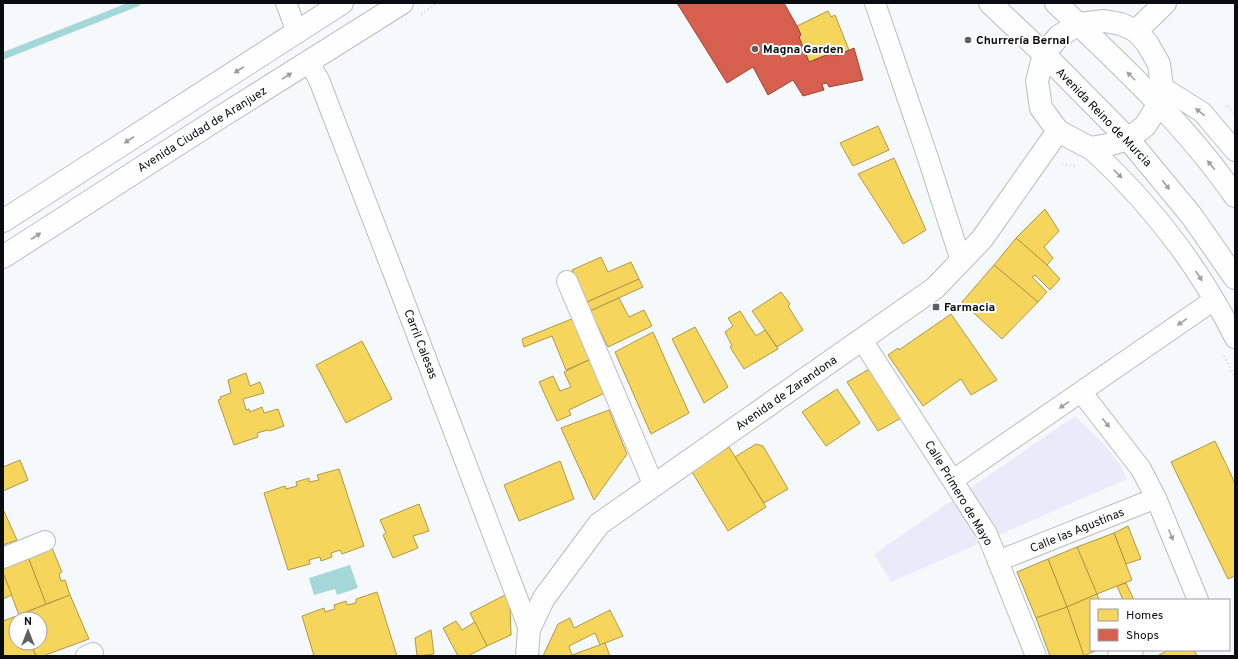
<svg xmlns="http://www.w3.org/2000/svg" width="1238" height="659" viewBox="0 0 1238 659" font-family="Overpass,sans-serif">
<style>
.green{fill:#eaebfa}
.water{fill:#a3d7d8}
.homes{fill:#f6d55c;stroke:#af9946}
.shops{fill:#d6604d;stroke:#98473b}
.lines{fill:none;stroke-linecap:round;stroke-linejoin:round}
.stream{stroke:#a3d7d8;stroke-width:7}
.minor-casing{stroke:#babdc0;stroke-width:22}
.tertiary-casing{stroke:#babdc0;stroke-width:24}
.secondary-casing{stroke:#babdc0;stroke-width:24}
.primary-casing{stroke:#babdc0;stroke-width:24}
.path{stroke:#d6d7d7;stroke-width:2.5;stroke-dasharray:1 3;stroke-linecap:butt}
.minor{stroke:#fefefe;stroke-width:20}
.tertiary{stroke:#fefefe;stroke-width:22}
.secondary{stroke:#fefefe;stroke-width:22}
.primary{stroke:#fefefe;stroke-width:22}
.oneway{fill:#9c9e9f}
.poi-dot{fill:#5c6063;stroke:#fff;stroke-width:1.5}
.labels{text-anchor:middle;stroke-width:4;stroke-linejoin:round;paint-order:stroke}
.poi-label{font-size:12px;font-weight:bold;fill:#090d11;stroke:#fff;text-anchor:start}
.street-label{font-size:12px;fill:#090d11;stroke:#fff}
</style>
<rect width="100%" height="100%" fill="#f6f9fb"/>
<polygon class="green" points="1075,416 1104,444 1120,464 1127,479 891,582 874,554"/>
<polygon class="water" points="350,565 358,588 337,595 335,589 314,595 309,578"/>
<g class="homes">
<polygon points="828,11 831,17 835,15 849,50 836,56 834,52 809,62 799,37 801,35 797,26"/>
<polygon points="878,126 889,150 853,166 840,143"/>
<polygon points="894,158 926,230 903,244 858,174"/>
<polygon points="1045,209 1059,231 1044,247 1053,258 1047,265 1016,238"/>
<polygon points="1016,238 1047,265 1060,279 1050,290 1035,275 1032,277 1047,292 1038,302 994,265"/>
<polygon points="601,257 608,272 631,262 639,279 587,302 572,270"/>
<polygon points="994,265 1038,302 1002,339 962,302"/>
<polygon points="639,279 643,287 590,311 587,302"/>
<polygon points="781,292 790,304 788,306 803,330 777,347 752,311"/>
<polygon points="619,298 629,317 644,310 652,326 608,347 590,311"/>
<polygon points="740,311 756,336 765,330 778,349 744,369 730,347 732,346 725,332 733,326 728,318"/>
<polygon points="951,314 997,380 971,395 961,379 923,406 888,355 898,348 899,350"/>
<polygon points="574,318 591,359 566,370 552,336 524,347 522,339"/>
<polygon points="695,327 728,387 704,403 672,339"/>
<polygon points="653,332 689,413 651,434 615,352"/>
<polygon points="362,341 392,399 346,423 316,365"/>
<polygon points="591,359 609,391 569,410 571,415 557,421 539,382 553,376 560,391 571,387 564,372"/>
<polygon points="871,368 903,417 878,431 847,382"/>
<polygon points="246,373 250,386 260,382 264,393 243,399 246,410 249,409 250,412 262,407 264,413 278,409 284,426 270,431 268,430 257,433 258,437 234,445 218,400 221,399 220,397 231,393 228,380"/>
<polygon points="837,389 860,423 826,446 802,412"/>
<polygon points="609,410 627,454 594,500 561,428"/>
<polygon points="1215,441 1235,483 1235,576 1228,579 1171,462"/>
<polygon points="756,444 763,446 788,489 764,503 735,457"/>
<polygon points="729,447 766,507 728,531 692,472"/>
<polygon points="20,460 28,480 3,491 3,467"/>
<polygon points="560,461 574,499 519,521 504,485"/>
<polygon points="339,469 364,546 342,554 340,550 331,553 332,557 321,561 320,557 309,560 310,564 288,570 264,493 285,486 286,489 297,486 296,482 309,478 309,482 319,480 317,475"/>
<polygon points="419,504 429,531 413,536 418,548 393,558 383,535 386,533 380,520"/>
<polygon points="3,509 17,540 3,545"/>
<polygon points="1128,526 1141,559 1126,564 1114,533"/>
<polygon points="1114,533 1132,580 1097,594 1077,547"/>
<polygon points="1077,547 1097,594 1067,607 1048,559"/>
<polygon points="52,548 62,572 59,574 61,581 65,580 70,595 46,604 28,557"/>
<polygon points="28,557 46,604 19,615 3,573 3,567"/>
<polygon points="1048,559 1067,607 1036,618 1017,572"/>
<polygon points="3,573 12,595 3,599"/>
<polygon points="1126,583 1134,600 1123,600 1117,586"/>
<polygon points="377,592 397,656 314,656 302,616 324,608 325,612 335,609 334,605 346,601 347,605 356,603 356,599"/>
<polygon points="507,594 510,605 511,635 487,646 470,613"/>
<polygon points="1097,594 1099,600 1091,600 1091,650 1097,650 1084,656 1067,607"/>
<polygon points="70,595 89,639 43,656 36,656 30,643 40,643 40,619 21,619 19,615"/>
<polygon points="1067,607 1084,656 1050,656 1036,618"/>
<polygon points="610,610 623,636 600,645 595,633 569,646 572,656 543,656 558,624 570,618 574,628"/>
<polygon points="19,615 21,619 16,619 16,643 30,643 36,656 3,656 3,621"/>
<polygon points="456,621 462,630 475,622 487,646 468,656 458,656 443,628"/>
<polygon points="431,630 434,654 417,656 415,638"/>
<polygon points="605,643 610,656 572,656 572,655"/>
<polygon points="1169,650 1194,650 1197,656 1159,656 1159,655"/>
</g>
<polygon class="shops" points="677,3 784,3 797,26 801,35 799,37 809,62 834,52 836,56 854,48 863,80 829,87 827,83 822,84 824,90 803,96 793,80 768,95 753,67 727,83"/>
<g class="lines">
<polyline class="stream" points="3,56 137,3"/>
<defs>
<g id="minor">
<polyline points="286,3 297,32"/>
<polyline points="875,3 927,155 961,261"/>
<polyline points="309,62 319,80 395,277 529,629"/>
<polyline points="1162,87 1202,112 1235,151"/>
<path d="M1090,148c59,54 109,118 145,190"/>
<polyline points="567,281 654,486"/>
<polyline points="862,340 987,534 1036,656"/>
<polyline points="1082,393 1141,469 1156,498 1198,600"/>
<polyline points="953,480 1214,300"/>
<polyline points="3,558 45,541"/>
<polyline points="998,561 1156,498"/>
<polyline points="86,656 93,653"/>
<polyline points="1118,656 1133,650"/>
</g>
<g id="tertiary">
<polyline points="1136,31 1165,3"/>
<polyline points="527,656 529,629 544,598 599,524 935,288 982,239 1058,131"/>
</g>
<g id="secondary">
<polyline points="3,221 342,3"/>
<polyline points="3,257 219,118 402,3"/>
</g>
<g id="primary">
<polyline points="990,3 1044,54 1128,139 1191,215 1235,278"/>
<path d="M1056,3c63,60 129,121 179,193"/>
<polygon points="1104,21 1121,24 1136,31 1147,43 1159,64 1162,87 1159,104 1145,126 1128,139 1108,145 1090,148 1058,131 1041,108 1037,81 1044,54 1059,36 1079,24"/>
</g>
</defs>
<use href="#minor" class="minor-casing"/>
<use href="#tertiary" class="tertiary-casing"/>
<use href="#secondary" class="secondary-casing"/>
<use href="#primary" class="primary-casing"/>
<g class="path">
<polyline points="421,14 438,3"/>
<polyline points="1226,107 1228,105 1235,114"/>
<polyline points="1062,164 1075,166"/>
<polyline points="1224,356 1235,377"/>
</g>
<use href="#minor" class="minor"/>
<use href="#tertiary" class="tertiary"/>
<use href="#secondary" class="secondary"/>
<use href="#primary" class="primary"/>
</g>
<defs><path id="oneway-solid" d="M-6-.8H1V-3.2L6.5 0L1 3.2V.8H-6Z"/></defs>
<g class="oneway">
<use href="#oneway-solid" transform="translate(239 70) rotate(147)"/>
<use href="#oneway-solid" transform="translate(287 76) rotate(-32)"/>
<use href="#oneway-solid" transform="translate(1131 76) rotate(-135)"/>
<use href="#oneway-solid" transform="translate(1200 112) rotate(-142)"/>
<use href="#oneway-solid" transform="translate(129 140) rotate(147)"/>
<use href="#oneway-solid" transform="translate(1211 165) rotate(-129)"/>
<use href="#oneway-solid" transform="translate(1118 174) rotate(45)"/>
<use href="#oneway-solid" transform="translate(1166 185) rotate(51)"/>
<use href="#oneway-solid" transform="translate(36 236) rotate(-33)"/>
<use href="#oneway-solid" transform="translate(1199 276) rotate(57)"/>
<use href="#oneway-solid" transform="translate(1182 322) rotate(145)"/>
<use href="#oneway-solid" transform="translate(1064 405) rotate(146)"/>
<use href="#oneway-solid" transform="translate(1106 423) rotate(52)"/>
<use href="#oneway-solid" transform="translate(1171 535) rotate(68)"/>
</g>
<g class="poi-dot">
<circle cx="968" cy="40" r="4"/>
<circle cx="755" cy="49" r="4"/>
<rect x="932" y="303" width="8" height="8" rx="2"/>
</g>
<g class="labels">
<g class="poi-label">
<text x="976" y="44">Churrería Bernal</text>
<text x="763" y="53">Magna Garden</text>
<text x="944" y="311">Farmacia</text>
</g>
<g class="street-label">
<text transform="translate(1104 117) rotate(46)" y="4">Avenida Reino de Murcia</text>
<text transform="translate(202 129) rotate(-32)" y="4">Avenida Ciudad de Aranjuez</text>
<text transform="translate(421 344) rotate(69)" y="4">Carril Calesas</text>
<text transform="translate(786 393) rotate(-35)" y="4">Avenida de Zarandona</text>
<text transform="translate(959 493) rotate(59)" y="4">Calle Primero de Mayo</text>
<text transform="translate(1077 530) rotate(-22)" y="4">Calle las Agustinas</text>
</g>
</g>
<rect width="1238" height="659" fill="none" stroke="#090d11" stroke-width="8"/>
<rect x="1090" y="599" width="140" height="52" fill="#ffffff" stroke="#9d9ea0"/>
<rect x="1098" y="609" width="20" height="12" fill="#f6d55c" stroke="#9d9ea0"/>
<text x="1126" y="619" font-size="12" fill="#090d11">Homes</text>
<rect x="1098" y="629" width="20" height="12" fill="#d6604d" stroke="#9d9ea0"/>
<text x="1126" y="639" font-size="12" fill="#090d11">Shops</text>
<g transform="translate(28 631)"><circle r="19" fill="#ffffff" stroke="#9d9ea0"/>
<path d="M0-3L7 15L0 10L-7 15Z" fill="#5c6063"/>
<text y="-6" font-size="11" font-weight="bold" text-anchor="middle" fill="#090d11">N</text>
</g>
</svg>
